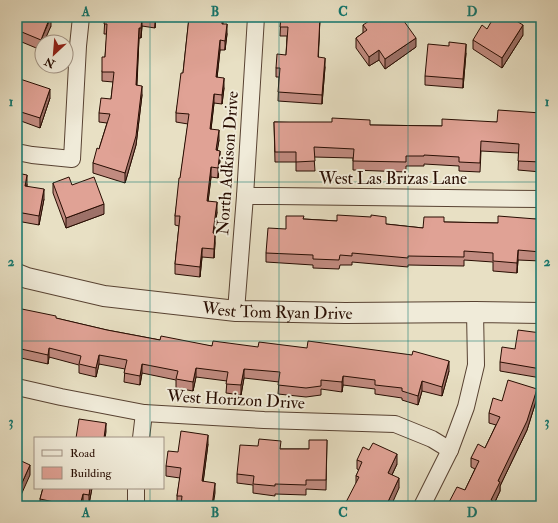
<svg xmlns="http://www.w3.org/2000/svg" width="558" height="523" viewBox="0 0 558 523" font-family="'IM FELL Double Pica',serif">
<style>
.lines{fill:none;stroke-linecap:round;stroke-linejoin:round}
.minor-casing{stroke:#584232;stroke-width:18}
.tertiary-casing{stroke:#584232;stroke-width:22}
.minor{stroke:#f0ebd9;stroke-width:16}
.tertiary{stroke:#f0ebd9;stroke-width:20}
.wall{fill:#c18b80;stroke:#280d02}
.shaded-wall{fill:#9d7168;stroke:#280d02}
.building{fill:#e0a295;stroke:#280d02}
.grid{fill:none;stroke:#0f766e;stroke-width:1;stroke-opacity:0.55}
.labels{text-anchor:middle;stroke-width:4;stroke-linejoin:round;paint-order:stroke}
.street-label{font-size:17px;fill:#280d02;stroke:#f0ebd9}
.neatline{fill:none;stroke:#0f766e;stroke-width:1.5}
.grid-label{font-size:13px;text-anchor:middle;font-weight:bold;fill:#0f766e}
</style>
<rect width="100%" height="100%" fill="#e8e0c4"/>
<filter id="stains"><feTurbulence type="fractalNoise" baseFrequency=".005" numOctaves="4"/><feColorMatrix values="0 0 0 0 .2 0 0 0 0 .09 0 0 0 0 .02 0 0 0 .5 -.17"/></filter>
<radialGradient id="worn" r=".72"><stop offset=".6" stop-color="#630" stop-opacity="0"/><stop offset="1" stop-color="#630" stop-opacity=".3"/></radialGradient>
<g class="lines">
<defs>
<g id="minor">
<polyline points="17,152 32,155 72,159 78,46 81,17"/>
<polyline points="245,196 276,196 541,199"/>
<polyline points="236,311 245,196 256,17"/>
<polyline points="17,387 61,397 144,413 264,420 395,424 432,439 450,450"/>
<polyline points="141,438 144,413"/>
<polyline points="136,506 136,488"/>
<polyline points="422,506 450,450 466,407 476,365 475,312"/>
</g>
<g id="tertiary">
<path id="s1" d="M17,274l10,4 77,18 132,15 109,2 130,-1 66,1"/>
</g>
</defs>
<use href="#minor" class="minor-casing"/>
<use href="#tertiary" class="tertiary-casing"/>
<use href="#minor" class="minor"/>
<use href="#tertiary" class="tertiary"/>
</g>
<g class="wall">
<polygon points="17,17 51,26 42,42 42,47 41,50 17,40"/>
<polygon points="105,17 156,17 155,28 142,26 141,38 139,38 137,85 142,95 136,145 125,183 93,173 93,163 99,149 107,123 99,122 99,113 111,99 113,82 102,81 102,72 105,57 107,34 104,34"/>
<polygon points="184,17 223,17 223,24 227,34 225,50 220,50 217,78 224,88 222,104 214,103 211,129 219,140 217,150 220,160 218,178 211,177 208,201 217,212 214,234 215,243 214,258 202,257 200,277 175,274 175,264 179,226 175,225 175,216 188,124 176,122 176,113 183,73 189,18"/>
<polygon points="281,17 318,57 325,67 322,104 278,101 279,77 276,77 276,68 286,55 287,36 280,36"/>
<polygon points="363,25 416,47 385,69 379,60 369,66 356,48 356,38 363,33"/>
<polygon points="487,29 523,35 502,68 473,49 473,40"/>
<polygon points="466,53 463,88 425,85 425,76"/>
<polygon points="17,78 50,98 40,128 21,121 19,126 17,126"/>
<polygon points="541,113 541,172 518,170 519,153 481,151 480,172 459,171 459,166 424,164 424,166 406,166 406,172 353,170 353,158 314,157 315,171 296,171 296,162 275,162 274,122 370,125 442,126 497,122"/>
<polygon points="17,173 27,184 27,186 44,199 39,225 17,221"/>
<polygon points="53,183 72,185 104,214 66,228 53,193"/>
<polygon points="541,217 541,261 518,260 517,273 493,271 493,262 464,260 464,266 408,265 408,267 352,262 352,265 340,265 339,269 313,268 313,265 266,262 266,253 286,229 304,219 386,224 423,228 444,222 498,223 536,219"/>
<polygon points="17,309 107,330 160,340 212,346 449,371 442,396 422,391 418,405 402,400 402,398 375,394 375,389 343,385 342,392 321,389 321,395 306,397 278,394 279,382 244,378 241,395 226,393 227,381 196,377 193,391 176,388 176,380 142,373 140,385 124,382 125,369 99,364 96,377 79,373 79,365 49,357 48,364 21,358 21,357 17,356"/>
<polygon points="541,333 541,378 500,371 500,362 515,349"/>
<polygon points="537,398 527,430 500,486 500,491 495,502 496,506 465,490 475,469 471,467 471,458 485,448 496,425 489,423 489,413 502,401"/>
<polygon points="327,440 326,490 306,489 306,495 275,494 275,496 253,493 253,485 237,483 237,474 281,449 309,449"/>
<polygon points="208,444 203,482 215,493 181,505 177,505 177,496 180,478 166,476 166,466 178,452"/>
<polygon points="357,460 397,464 392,475 399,488 356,483 356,476 359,470 357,469"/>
<polygon points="43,488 92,488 89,504 83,503 82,506 40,506 40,499"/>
</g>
<g class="shaded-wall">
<polygon points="51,17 51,26 44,42 42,42 42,47 41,50 41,40"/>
<polygon points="142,17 142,26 141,38 141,28"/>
<polygon points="155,17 156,17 155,28"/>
<polygon points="320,17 318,67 318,57"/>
<polygon points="227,24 227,34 225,50 225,41"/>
<polygon points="523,25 523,35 502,68 502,58"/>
<polygon points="139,28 139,38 136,95 136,85"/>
<polygon points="416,38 416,47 385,69 385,59"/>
<polygon points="220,40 220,50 216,87 216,77"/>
<polygon points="466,44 466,53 463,88 463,79"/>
<polygon points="379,50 379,60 369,66 369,57"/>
<polygon points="325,58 325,67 322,104 322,95"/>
<polygon points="224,78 224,88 222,104 222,95"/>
<polygon points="142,86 142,95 136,145 125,183 125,173"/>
<polygon points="50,89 50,98 40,128 40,118"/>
<polygon points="214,94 214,103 210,138 210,129"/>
<polygon points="21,112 21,121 19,126 19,117"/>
<polygon points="219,130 219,140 216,159 216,150"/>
<polygon points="220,151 220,160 218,178 218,168"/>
<polygon points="211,167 211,177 207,211 207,201"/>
<polygon points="27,175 27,184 25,195 25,186"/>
<polygon points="44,189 44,199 39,225 39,216"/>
<polygon points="217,202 217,212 213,243 213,233"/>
<polygon points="104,204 104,214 66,228 66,218"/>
<polygon points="215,234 215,243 214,258 214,249"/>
<polygon points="202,248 202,257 200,277 200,267"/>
<polygon points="518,250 518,260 517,273 517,263"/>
<polygon points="49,348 49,357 48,364 48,355"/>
<polygon points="99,355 99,364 96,377 96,368"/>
<polygon points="449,361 449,371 442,396 442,387"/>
<polygon points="142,364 142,373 140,385 140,376"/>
<polygon points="196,368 196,377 193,391 193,382"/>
<polygon points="244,369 244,378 241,395 241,385"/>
<polygon points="343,376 343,385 342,392 342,382"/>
<polygon points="422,381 422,391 418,405 418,396"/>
<polygon points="537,389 537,398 527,430 500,486 500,491 493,506 491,500 498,481"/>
<polygon points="21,407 21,416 17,427 17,418"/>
<polygon points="106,423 106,432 105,438 104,438"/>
<polygon points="208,435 208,444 202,491 202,481"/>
<polygon points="397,454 397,464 388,483 388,473"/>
<polygon points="30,465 30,475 17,504 17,494"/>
<polygon points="399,478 399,488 391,506 386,506"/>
<polygon points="215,483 215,493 213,506 212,506"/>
<polygon points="90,488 92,488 89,504 89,495"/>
<polygon points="83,494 83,503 82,506 80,506"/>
</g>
<g class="building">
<polygon points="17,17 50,17 41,40 17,30"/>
<polygon points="105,17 142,17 141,28 139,28 136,85 142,86 136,136 125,173 93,163 97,148 99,149 110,114 99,113 101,98 111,99 114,72 102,72 102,57 105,57 107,24 104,24"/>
<polygon points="145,17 155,17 155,18"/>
<polygon points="189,17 222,17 222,24 227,24 225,41 220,40 216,77 224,78 222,95 214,94 210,129 219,130 216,150 220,151 218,168 211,167 207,201 217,202 213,233 215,234 214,249 202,248 200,267 175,264 180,216 175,216 179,178 180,178 189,114 176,113 181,73 183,73"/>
<polygon points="281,17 320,17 318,57 325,58 322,95 278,92 280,68 276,68 277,54 286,55 288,27 280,27"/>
<polygon points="375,17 401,17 416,38 385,59 379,50 369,57 356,38 367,30 363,25"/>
<polygon points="494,17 510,17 523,25 502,58 473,40 482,25 487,29"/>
<polygon points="449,42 466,44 463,79 425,76 428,44 449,46"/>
<polygon points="17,78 50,89 40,118 21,112 19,117 17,116"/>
<polygon points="498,110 541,113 541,162 518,161 519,144 481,141 480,163 459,162 459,157 424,155 424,156 406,156 406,162 353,161 354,149 314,147 315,161 296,162 296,152 275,152 274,122 332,122 332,118 370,120 370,125 442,126 442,119 497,122"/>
<polygon points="17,173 27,175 25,186 44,189 39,216 17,212"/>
<polygon points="69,177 72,185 94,177 104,204 66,218 53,183"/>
<polygon points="337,215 371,217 371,215 386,217 386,224 423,228 424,217 444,217 444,222 498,223 498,216 536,219 537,216 541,217 541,252 518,250 517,263 493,261 493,253 464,251 464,257 408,256 408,258 352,253 352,256 340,255 339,260 313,259 313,255 266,253 268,228 286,229 286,216 304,216 303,219 337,221"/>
<polygon points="17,308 56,316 56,318 107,330 160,340 161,336 212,346 213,341 258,347 259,342 307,348 308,341 412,355 413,351 449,361 442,387 422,381 418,396 402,391 402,388 375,385 375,380 343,376 342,382 321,380 321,386 306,388 278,385 280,372 244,369 241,385 226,384 228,372 196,368 193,382 176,379 178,371 142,364 140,376 124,373 127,360 99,355 96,368 79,364 81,356 49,348 48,355 21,349 21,348 17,347"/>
<polygon points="518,330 541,333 541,369 500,362 502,347 515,349"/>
<polygon points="508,380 537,389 527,421 498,481 500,482 491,500 496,503 494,506 447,506 457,487 465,490 479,461 471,458 478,444 485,448 500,417 489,413 493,398 502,401"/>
<polygon points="17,406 21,407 17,418"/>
<polygon points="79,419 106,423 104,438 76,438"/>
<polygon points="181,431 208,435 202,481 215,483 212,506 181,506 182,496 177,496 181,468 166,466 168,451 178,452"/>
<polygon points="259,439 281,441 280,449 309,449 309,440 327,440 326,480 306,480 306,485 275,484 275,486 253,484 254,476 237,474 240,445 258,446"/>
<polygon points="373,443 397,454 388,473 399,478 386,506 344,506 359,477 356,476 362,462 357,460 363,447 369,450"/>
<polygon points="17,459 30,465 17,494"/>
<polygon points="43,488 90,488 89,495 83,494 80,506 53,506 54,502 40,499"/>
</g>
<path class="grid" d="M150,17v421M279,17v489M408,17v489M17,182h524M17,341h524M150,488v18"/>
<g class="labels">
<g class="street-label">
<text transform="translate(227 163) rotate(-86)" y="6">North Adkison Drive</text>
<text x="393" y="184">West Las Brizas Lane</text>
<text dy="6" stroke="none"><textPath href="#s1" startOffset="264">West Tom Ryan Drive</textPath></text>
<text transform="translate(236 399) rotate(3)" y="6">West Horizon Drive</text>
</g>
</g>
<rect width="558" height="523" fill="none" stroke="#e8e0c4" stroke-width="44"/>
<rect x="34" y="437" width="130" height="52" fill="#f0ebd9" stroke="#a09283"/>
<rect x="42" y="450" width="20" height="6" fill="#f0ebd9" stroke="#a09283"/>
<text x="70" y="457" font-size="12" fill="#280d02">Road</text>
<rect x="42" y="467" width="20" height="12" fill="#e0a295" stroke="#a09283"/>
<text x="70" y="477" font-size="12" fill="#280d02">Building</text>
<g transform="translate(54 54) rotate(206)"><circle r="19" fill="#f0ebd9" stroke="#a09283"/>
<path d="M0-3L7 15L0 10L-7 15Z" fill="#8f2418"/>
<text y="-6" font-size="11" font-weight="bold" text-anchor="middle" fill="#280d02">N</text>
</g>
<rect x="22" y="22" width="514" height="479" class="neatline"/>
<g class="grid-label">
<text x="86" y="16">A</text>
<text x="215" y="16">B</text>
<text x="343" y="16">C</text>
<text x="472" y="16">D</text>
<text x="11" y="106">1</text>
<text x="547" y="106">1</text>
<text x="11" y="266">2</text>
<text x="547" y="266">2</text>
<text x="11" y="426">3</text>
<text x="547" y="426">3</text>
<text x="86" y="517">A</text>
<text x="215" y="517">B</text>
<text x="343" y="517">C</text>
<text x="472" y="517">D</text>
</g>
<rect width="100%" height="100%" filter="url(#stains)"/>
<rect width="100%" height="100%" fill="url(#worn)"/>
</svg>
